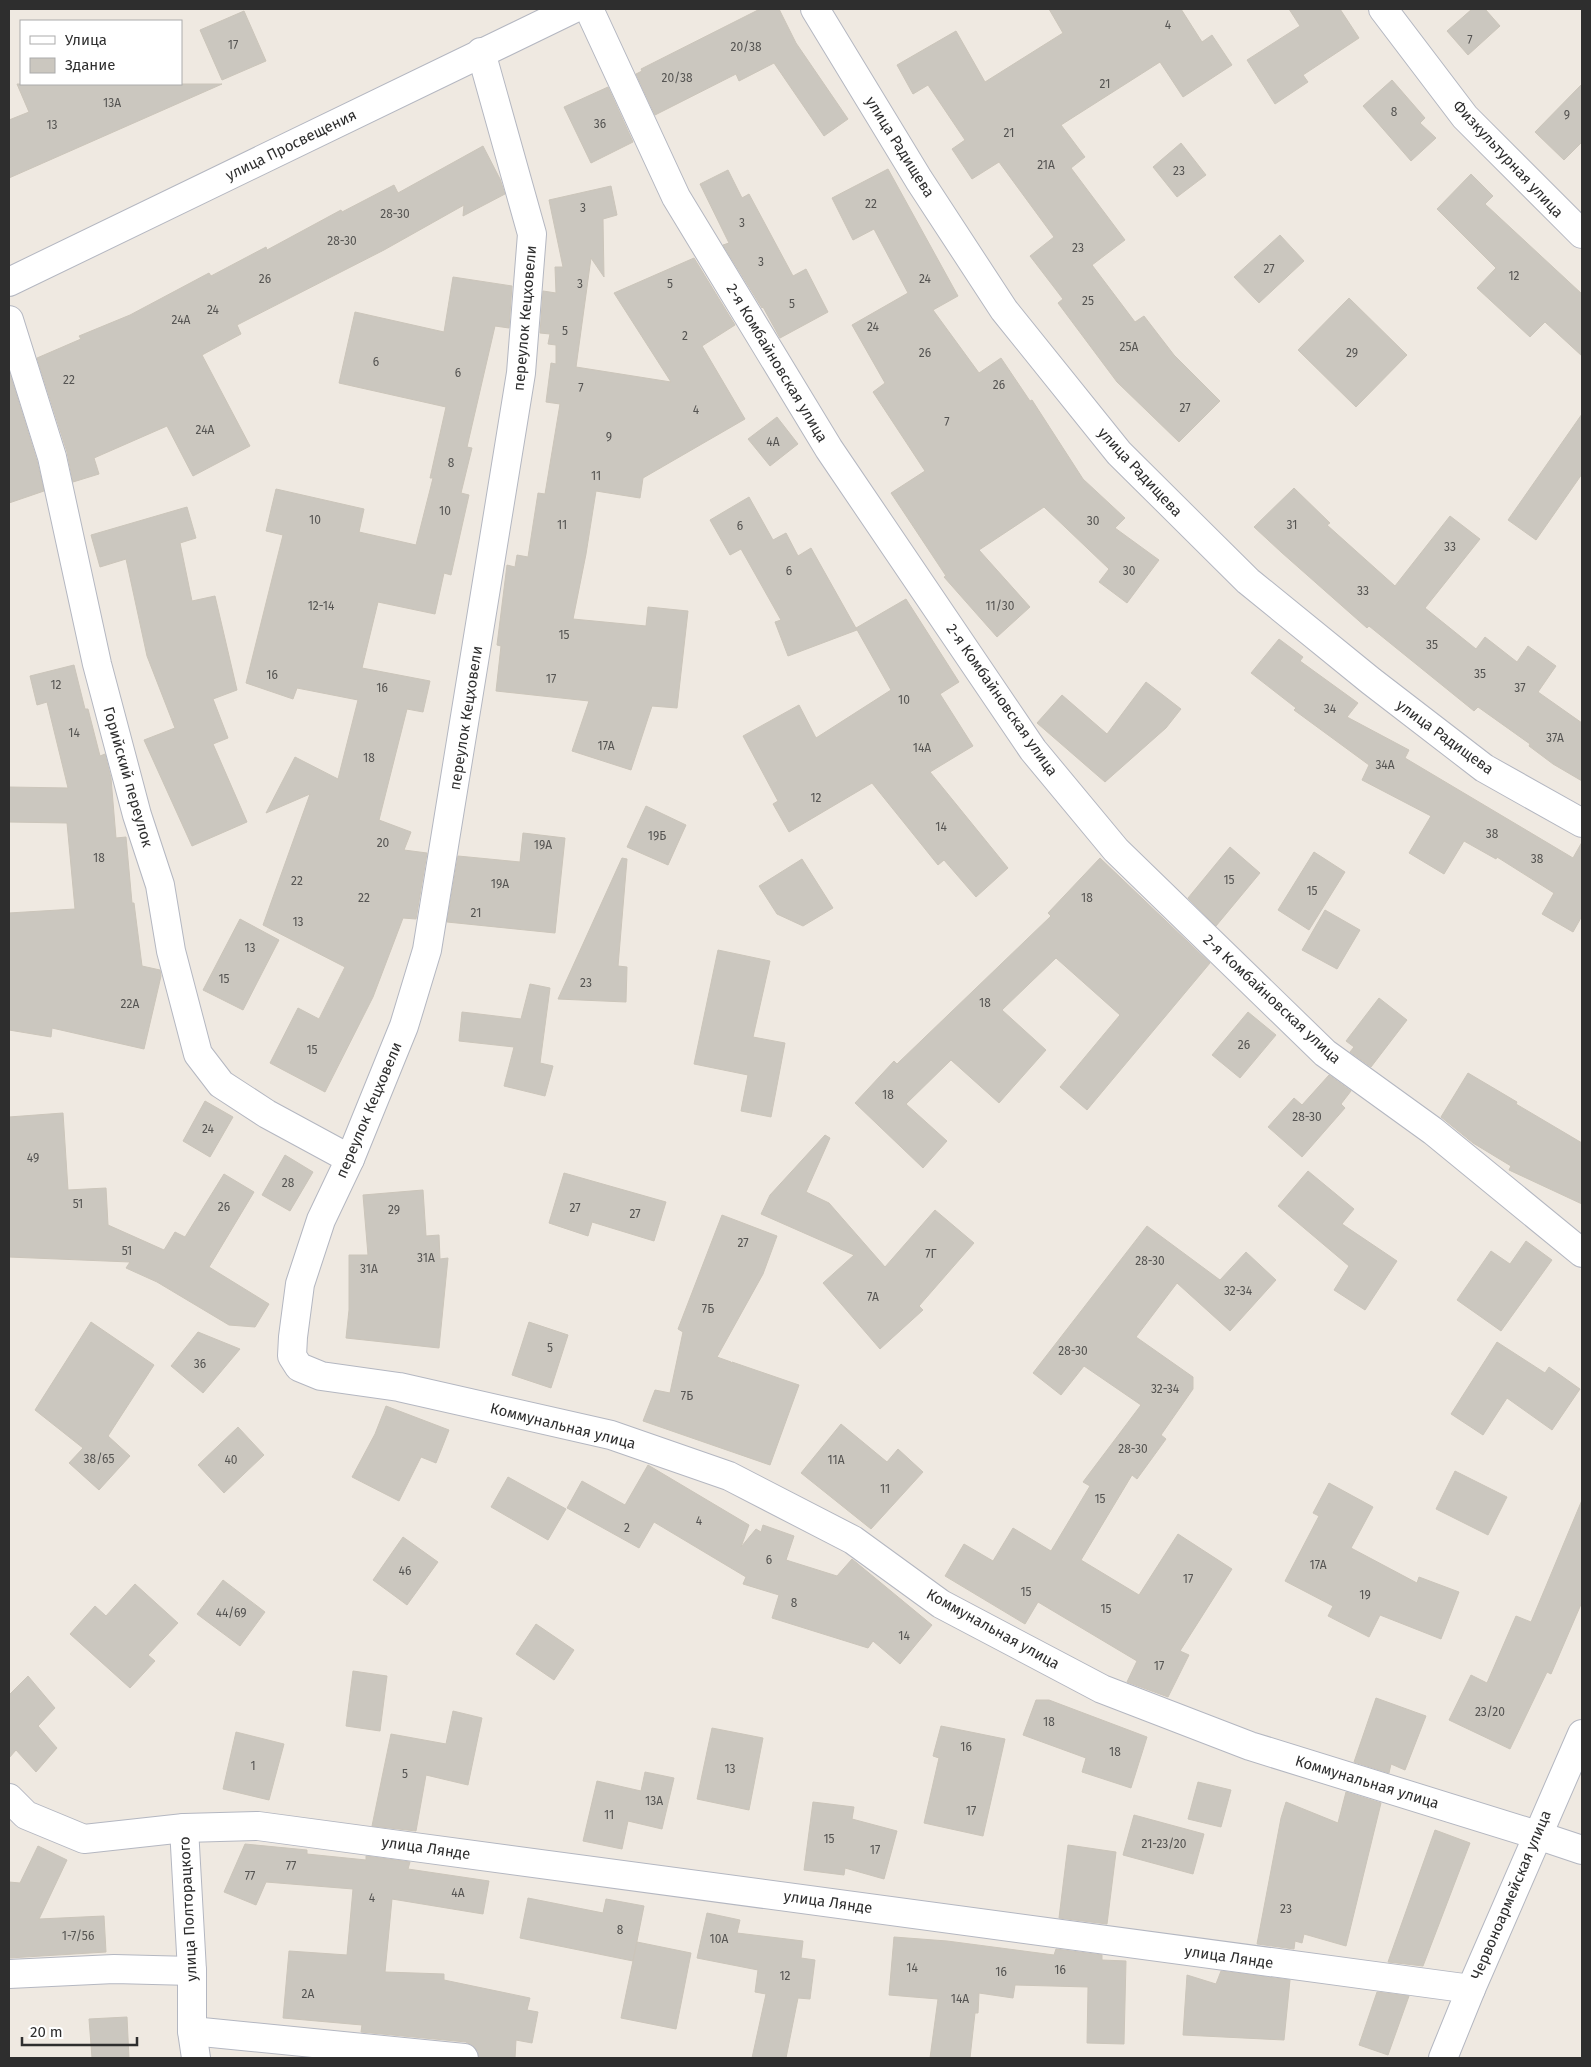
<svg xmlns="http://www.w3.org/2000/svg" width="1591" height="2067" viewBox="0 0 1591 2067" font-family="'Fira Sans',sans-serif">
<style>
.building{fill:#cbc7bf;stroke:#cbc5ba}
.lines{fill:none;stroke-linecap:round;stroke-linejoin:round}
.street-casing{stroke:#b4b7c1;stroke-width:30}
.street{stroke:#fff;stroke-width:28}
.labels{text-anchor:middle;stroke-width:4;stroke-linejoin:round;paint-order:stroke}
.number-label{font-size:12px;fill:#555452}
.street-label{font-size:15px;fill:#2e2e2e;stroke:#fff}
</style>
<rect width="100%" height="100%" fill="#efe9e1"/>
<g class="building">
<polygon points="760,9 779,9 796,43 848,119 824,136 774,63 739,81 736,74 655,115 636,74 642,71 641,69"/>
<polygon points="1049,9 1181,9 1202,42 1212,35 1232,65 1183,97 1160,62 1061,125 1085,157 1071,168 1125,240 1092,265 1135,322 1144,316 1174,355 1220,401 1179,442 1117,382 1058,303 1063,299 1030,256 1054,237 999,162 972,179 952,149 965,140 928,85 913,94 897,65 956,31 985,82 1063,33"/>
<polygon points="1289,9 1340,9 1359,38 1303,75 1308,82 1275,104 1247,60 1300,26"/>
<polygon points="1472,9 1485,9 1500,26 1468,55 1447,31"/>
<polygon points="244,11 266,61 222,80 200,30"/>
<polygon points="1392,80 1425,118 1420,123 1436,138 1411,161 1363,106"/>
<polygon points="17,84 222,84 9,178 9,120 29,112"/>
<polygon points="1582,84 1582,142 1564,160 1535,132"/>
<polygon points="608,87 633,142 591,163 564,107"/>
<polygon points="1181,143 1206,175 1177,197 1153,167"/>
<polygon points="483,146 500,179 505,194 463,216 464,205 384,250 237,325 241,334 202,355 250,446 193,476 167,426 94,458 99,474 73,482 67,452 37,358 81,339 79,336 130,315 209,273 211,276 266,247 267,250 341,210 342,212 394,185 398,193"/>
<polygon points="888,169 958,296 933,310 979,373 1001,358 1030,401 1032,400 1083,479 1125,518 1115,528 1159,560 1127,603 1099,582 1109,569 1044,507 979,550 1030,607 997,637 944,577 946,576 891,493 925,471 873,392 885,383 852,325 908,293 874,229 853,240 832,198"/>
<polygon points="728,170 742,198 749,194 793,276 806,269 828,312 780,338 763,307 762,308 723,245 729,243 700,184"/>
<polygon points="1471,174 1493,196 1485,204 1582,294 1582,356 1545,322 1530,337 1477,288 1496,268 1437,209"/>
<polygon points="611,186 617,215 603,219 604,277 591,258 576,367 671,382 614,293 694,258 735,325 702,346 745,419 643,478 640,498 596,491 586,554 573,619 646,626 648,607 688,611 677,708 652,706 631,770 572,751 589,701 496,691 501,646 497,645 507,565 515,567 517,555 528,557 538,493 545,494 560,404 546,402 551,363 556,364 556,345 548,344 550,334 540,333 543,291 556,293 555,267 563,267 549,200"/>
<polygon points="1280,235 1304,261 1259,303 1234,277"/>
<polygon points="453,277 512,286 509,328 495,326 467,447 472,448 461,493 469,495 451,575 444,573 435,614 378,602 362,668 430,681 423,712 407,709 379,820 411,832 404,850 427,853 416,919 403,918 373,997 325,1092 270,1063 298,1008 319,1019 345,967 263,925 310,794 266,813 295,757 338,779 358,700 297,688 293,699 246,683 283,535 266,531 276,489 364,509 359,532 416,545 433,478 430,478 446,407 339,383 355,312 444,332"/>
<polygon points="1349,298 1407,355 1356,407 1298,350"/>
<polygon points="9,371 37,461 44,491 9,503"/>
<polygon points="1582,414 1582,474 1536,540 1508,520"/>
<polygon points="777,417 798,444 770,466 748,439"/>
<polygon points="1294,488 1330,523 1327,525 1395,586 1450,516 1480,539 1425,608 1476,649 1485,637 1517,662 1528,646 1556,666 1538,692 1582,723 1582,781 1553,764 1529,746 1530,744 1478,707 1474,711 1369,626 1367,628 1281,552 1254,527"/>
<polygon points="749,497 773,540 786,533 798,556 811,548 857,630 788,656 775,622 781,620 741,549 730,555 710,520"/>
<polygon points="187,507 196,538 180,543 192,601 215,596 237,690 213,699 228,738 213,744 247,822 192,846 144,740 175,728 147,656 126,559 100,567 91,535"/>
<polygon points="906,599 959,682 940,694 973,746 930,772 1008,868 976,897 944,860 938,865 872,783 789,832 773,804 778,801 743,736 799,705 816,738 891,690 856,628"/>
<polygon points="1279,639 1303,657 1300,661 1358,703 1347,717 1409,750 1405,758 1573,858 1582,842 1582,916 1573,932 1542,914 1554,893 1497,857 1496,859 1464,841 1444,874 1409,853 1431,816 1362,780 1369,765 1294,710 1296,708 1251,673"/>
<polygon points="74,665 85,709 88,709 100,756 105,754 111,778 116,838 126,837 132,903 134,903 142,966 160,970 161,976 144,1049 52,1028 51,1037 9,1030 9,913 75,909 67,823 9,822 9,787 68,788 47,702 37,705 30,676"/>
<polygon points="1146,682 1181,709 1166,728 1105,782 1037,723 1062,695 1107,734"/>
<polygon points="646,806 686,825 668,865 627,847"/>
<polygon points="523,833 565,838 555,933 447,922 458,856 520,862"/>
<polygon points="1230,847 1260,873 1216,926 1188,898"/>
<polygon points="1314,852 1345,872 1309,930 1278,910"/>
<polygon points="622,858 627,859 618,966 627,967 626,1002 558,999"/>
<polygon points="1100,858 1210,963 1087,1110 1060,1087 1120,1015 1056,958 1002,1010 1046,1050 999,1103 951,1060 906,1104 947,1141 923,1168 855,1103 894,1061 897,1064 1051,916 1048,913"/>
<polygon points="802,859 833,908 803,926 777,914 759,886"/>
<polygon points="1325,910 1360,930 1337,969 1302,950"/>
<polygon points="240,919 279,940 243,1010 203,990"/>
<polygon points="718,950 770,961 753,1037 785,1043 771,1117 741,1111 748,1075 694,1064"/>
<polygon points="530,984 550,988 540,1063 553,1066 545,1096 504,1086 514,1047 459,1041 462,1012 521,1019"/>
<polygon points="1379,998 1407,1020 1371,1067 1350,1052 1354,1047 1346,1041"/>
<polygon points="1248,1012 1276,1035 1240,1078 1212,1055"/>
<polygon points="1468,1073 1517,1102 1516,1104 1582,1143 1582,1204 1509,1170 1511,1166 1473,1143 1441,1117"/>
<polygon points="1329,1075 1351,1091 1341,1104 1345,1108 1302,1157 1268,1127 1294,1098 1302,1105"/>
<polygon points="205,1101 233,1117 210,1157 183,1141"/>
<polygon points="63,1113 68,1190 106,1188 108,1225 164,1250 175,1232 185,1237 224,1174 254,1192 209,1267 269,1304 255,1327 229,1325 157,1282 126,1268 130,1262 9,1257 9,1117"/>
<polygon points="825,1135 830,1138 806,1192 829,1203 885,1267 935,1210 974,1243 919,1306 923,1310 880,1349 823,1283 854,1255 761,1214 770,1195"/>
<polygon points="285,1155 313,1172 290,1211 262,1195"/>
<polygon points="1308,1171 1354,1209 1342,1224 1397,1261 1365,1310 1334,1290 1349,1266 1278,1206"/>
<polygon points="564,1173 666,1202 654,1241 592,1222 588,1236 549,1223"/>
<polygon points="423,1190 426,1236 439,1235 440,1259 448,1258 439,1348 346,1338 349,1310 349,1255 368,1255 363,1195"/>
<polygon points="722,1215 777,1236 763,1274 717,1357 731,1362 731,1364 732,1362 799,1385 770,1465 643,1421 655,1390 670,1393 683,1332 678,1329"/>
<polygon points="1147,1226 1220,1280 1246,1252 1276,1280 1230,1331 1177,1283 1136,1337 1193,1377 1193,1389 1161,1435 1166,1439 1137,1479 1132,1475 1081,1560 1139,1595 1178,1534 1232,1569 1180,1651 1189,1655 1168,1697 1127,1682 1137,1661 1038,1602 1025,1624 945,1576 964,1544 993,1561 1013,1528 1051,1551 1090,1486 1083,1482 1141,1405 1084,1366 1061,1395 1033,1373"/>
<polygon points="1526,1241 1552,1260 1501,1331 1457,1300 1491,1251 1510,1264"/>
<polygon points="91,1322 154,1365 108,1436 130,1456 99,1490 69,1463 83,1448 35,1410"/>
<polygon points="529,1322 568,1335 551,1388 512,1375"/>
<polygon points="198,1332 240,1349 203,1393 171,1366"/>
<polygon points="1497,1342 1545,1373 1549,1367 1580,1389 1552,1430 1507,1398 1483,1435 1451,1414"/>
<polygon points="386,1406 449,1430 436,1463 421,1457 399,1501 352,1477 375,1434"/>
<polygon points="841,1424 887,1462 898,1449 923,1472 871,1529 801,1473"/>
<polygon points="238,1427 264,1455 224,1493 198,1465"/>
<polygon points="648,1465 749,1525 741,1547 756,1529 761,1532 763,1525 794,1536 786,1560 837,1576 852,1559 932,1625 900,1664 873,1641 868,1648 772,1618 779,1595 743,1584 746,1577 654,1522 639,1548 567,1508 582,1481 625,1505"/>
<polygon points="1455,1471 1507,1497 1488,1535 1436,1509"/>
<polygon points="508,1477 566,1509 548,1540 491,1507"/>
<polygon points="1329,1483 1373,1507 1351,1548 1417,1583 1419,1577 1459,1592 1441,1639 1380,1615 1369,1637 1328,1616 1333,1606 1285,1581 1319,1516 1313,1513"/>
<polygon points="1582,1500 1582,1602 1551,1674 1547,1672 1510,1749 1449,1720 1471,1675 1487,1683 1516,1616 1531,1622"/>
<polygon points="403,1537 438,1562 407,1605 373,1580"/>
<polygon points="223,1580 265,1612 240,1646 197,1614"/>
<polygon points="135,1584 178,1623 148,1655 155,1661 130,1688 70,1634 95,1606 106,1616"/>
<polygon points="536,1624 574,1650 554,1680 516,1654"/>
<polygon points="353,1671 387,1676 380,1731 346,1726"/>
<polygon points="28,1676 55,1708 38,1726 57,1748 36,1772 16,1750 9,1758 9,1692 10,1694"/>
<polygon points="1376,1698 1426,1716 1405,1770 1391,1764 1389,1773 1354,1762"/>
<polygon points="1036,1700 1049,1700 1147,1737 1131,1788 1082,1772 1086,1758 1023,1735"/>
<polygon points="453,1711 482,1718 468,1785 426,1775 416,1831 372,1826 391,1734 446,1744"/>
<polygon points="941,1726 1005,1739 983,1836 924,1823 939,1758 933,1756"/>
<polygon points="712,1728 763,1738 749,1810 697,1799"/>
<polygon points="236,1732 284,1744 269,1800 223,1789"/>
<polygon points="645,1772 674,1778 662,1829 628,1821 622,1849 583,1841 597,1781 641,1791"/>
<polygon points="1198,1782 1231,1790 1221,1827 1188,1819"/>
<polygon points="1346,1792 1381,1803 1346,1946 1304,1934 1302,1943 1295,1941 1294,1949 1257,1944 1281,1818 1286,1802 1338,1823"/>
<polygon points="813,1802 854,1807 852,1819 897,1831 884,1879 845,1868 844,1875 804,1870"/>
<polygon points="1134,1815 1204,1834 1193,1874 1123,1855"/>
<polygon points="1435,1830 1470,1843 1423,1966 1388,1962"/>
<polygon points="245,1844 307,1850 307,1854 366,1860 366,1856 410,1862 408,1869 489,1881 483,1914 392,1899 385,1972 444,1974 444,1980 530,1998 527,2010 538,2012 532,2043 516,2040 515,2058 479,2058 478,2051 473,2046 466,2042 361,2032 362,2025 283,2018 289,1951 347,1955 353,1889 266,1882 256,1905 224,1892"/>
<polygon points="1068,1845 1116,1852 1107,1924 1059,1918"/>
<polygon points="38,1846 67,1860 39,1919 104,1916 106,1952 9,1958 9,1882 20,1883"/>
<polygon points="528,1898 603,1913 606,1899 644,1906 633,1961 520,1938"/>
<polygon points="707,1913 740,1920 737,1933 803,1941 801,1958 815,1960 810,1999 798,1998 786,2058 752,2058 766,1994 755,1992 758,1970 697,1958"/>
<polygon points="894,1937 947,1941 1054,1955 1056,1949 1102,1955 1102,1960 1126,1961 1124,2044 1087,2043 1088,1987 1015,1985 1013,1998 979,1993 978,2013 975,2013 970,2058 930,2058 938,1999 889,1995"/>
<polygon points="637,1942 691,1953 676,2029 621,2018"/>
<polygon points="1221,1971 1290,1980 1284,2040 1183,2035 1187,1975 1216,1984"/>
<polygon points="1377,1992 1409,1996 1388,2055 1359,2045"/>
<polygon points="127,2017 129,2058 92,2058 89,2019"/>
</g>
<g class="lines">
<defs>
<g id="street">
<polyline points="589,9 676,197 829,449 1033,750 1116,850 1325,1053 1433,1131 1582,1253"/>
<polyline points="815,9 919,180 1004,310 1119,453 1248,581 1371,681 1484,768 1582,823"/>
<polyline points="1383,9 1465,117 1582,234"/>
<polyline points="481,52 532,234 521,373 427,950 404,1026 350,1159 321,1220 300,1284 293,1337 292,1356 299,1367 321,1376 399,1387 611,1435 729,1476 853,1540 941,1604 1102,1689 1250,1746 1537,1835 1582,1850"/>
<polyline points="9,282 573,9"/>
<polyline points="9,320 52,457 97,664 137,815 160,885 171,951 198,1054 221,1084 267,1114 350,1159"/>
<polyline points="9,1798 26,1815 84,1839 184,1828 258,1826 1471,1989"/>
<polyline points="184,1828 192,1971 192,2031 196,2058"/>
<polyline points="9,1974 114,1969 192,1971"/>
<polyline points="192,2031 464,2058"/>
<polyline points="1443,2058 1471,1989 1582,1734"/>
</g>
</defs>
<use href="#street" class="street-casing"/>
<use href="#street" class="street"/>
</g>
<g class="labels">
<g class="number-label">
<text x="1168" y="29">4</text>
<text x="1470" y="44">7</text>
<text x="233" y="49">17</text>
<text x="746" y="51">20/38</text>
<text x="677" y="82">20/38</text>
<text x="1105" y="88">21</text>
<text x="112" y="107">13А</text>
<text x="1394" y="116">8</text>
<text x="1567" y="119">9</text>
<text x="600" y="128">36</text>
<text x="52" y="129">13</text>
<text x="1009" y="137">21</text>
<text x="1046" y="169">21А</text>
<text x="1179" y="175">23</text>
<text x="871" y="208">22</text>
<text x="583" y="212">3</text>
<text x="395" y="218">28-30</text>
<text x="742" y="227">3</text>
<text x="342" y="245">28-30</text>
<text x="1078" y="252">23</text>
<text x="761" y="266">3</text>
<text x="1269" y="273">27</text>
<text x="1514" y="280">12</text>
<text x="265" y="283">26</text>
<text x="925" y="283">24</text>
<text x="580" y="288">3</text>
<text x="670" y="288">5</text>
<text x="1088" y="305">25</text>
<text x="792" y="308">5</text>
<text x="213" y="314">24</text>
<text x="181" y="324">24А</text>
<text x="873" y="331">24</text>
<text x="565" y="335">5</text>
<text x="685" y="340">2</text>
<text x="1129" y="351">25А</text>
<text x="925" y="357">26</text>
<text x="1352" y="357">29</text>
<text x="376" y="366">6</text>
<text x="458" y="377">6</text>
<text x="69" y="384">22</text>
<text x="999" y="389">26</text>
<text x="581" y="392">7</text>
<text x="1185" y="412">27</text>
<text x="696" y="414">4</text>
<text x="947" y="426">7</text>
<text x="205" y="434">24А</text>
<text x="609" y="441">9</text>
<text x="773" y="446">4А</text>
<text x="451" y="467">8</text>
<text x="596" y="480">11</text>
<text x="445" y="515">10</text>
<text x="315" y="524">10</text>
<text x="1093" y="525">30</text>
<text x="562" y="529">11</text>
<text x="1292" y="529">31</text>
<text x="740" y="530">6</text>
<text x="1450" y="551">33</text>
<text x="789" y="575">6</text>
<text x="1129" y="575">30</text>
<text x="1363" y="595">33</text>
<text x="321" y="610">12-14</text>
<text x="1000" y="610">11/30</text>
<text x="564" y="639">15</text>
<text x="1432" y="649">35</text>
<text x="1480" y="678">35</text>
<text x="272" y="679">16</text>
<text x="551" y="683">17</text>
<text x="56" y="689">12</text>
<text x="382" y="692">16</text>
<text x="1520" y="692">37</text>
<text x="904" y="704">10</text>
<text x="1330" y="713">34</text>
<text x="74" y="737">14</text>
<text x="1555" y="742">37А</text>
<text x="606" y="750">17А</text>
<text x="922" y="752">14А</text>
<text x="369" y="762">18</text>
<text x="1385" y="769">34А</text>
<text x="816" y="802">12</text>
<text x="941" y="831">14</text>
<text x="1492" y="838">38</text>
<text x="657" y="840">19Б</text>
<text x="383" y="847">20</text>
<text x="543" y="849">19А</text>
<text x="99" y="862">18</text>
<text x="1537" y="863">38</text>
<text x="1229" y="884">15</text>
<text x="297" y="885">22</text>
<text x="500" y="888">19А</text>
<text x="1312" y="895">15</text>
<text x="364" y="902">22</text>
<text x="1087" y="902">18</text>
<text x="476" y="917">21</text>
<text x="298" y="926">13</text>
<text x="250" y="952">13</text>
<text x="224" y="983">15</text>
<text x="586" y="987">23</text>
<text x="985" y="1007">18</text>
<text x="130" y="1008">22А</text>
<text x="1244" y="1049">26</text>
<text x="312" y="1054">15</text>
<text x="888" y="1099">18</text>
<text x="1307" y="1121">28-30</text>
<text x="208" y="1133">24</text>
<text x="33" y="1162">49</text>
<text x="288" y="1187">28</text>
<text x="78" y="1208">51</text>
<text x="224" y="1211">26</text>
<text x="575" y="1212">27</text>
<text x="394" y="1214">29</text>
<text x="635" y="1218">27</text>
<text x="743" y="1247">27</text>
<text x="127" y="1255">51</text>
<text x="931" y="1258">7Г</text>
<text x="426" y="1262">31А</text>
<text x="1150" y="1265">28-30</text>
<text x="369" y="1273">31А</text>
<text x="1238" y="1295">32-34</text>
<text x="873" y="1301">7А</text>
<text x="708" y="1313">7Б</text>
<text x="550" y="1352">5</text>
<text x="1073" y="1355">28-30</text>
<text x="200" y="1368">36</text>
<text x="1165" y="1393">32-34</text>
<text x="687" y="1400">7Б</text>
<text x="1133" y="1453">28-30</text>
<text x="99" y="1463">38/65</text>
<text x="231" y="1464">40</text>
<text x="836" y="1464">11А</text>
<text x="885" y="1493">11</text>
<text x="1100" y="1503">15</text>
<text x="699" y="1525">4</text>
<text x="627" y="1532">2</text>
<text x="769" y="1564">6</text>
<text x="1318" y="1569">17А</text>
<text x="405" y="1575">46</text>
<text x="1188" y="1583">17</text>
<text x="1026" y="1596">15</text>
<text x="1365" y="1599">19</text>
<text x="794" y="1607">8</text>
<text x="1106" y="1613">15</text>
<text x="231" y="1617">44/69</text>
<text x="904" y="1640">14</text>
<text x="1159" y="1670">17</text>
<text x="1490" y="1716">23/20</text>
<text x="1049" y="1726">18</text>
<text x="966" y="1751">16</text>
<text x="1115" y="1756">18</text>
<text x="253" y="1770">1</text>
<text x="730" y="1773">13</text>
<text x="405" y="1778">5</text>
<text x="654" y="1805">13А</text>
<text x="971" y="1815">17</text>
<text x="609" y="1819">11</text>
<text x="829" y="1843">15</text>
<text x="1164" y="1848">21-23/20</text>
<text x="875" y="1854">17</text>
<text x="291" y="1870">77</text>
<text x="250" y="1880">77</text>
<text x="458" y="1897">4А</text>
<text x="372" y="1902">4</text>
<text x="1286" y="1913">23</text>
<text x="620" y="1934">8</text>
<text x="78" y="1940">1-7/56</text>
<text x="719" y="1943">10А</text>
<text x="912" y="1972">14</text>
<text x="1060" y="1974">16</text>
<text x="1001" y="1976">16</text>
<text x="785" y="1980">12</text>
<text x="308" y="1998">2А</text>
<text x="960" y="2003">14А</text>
</g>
<g class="street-label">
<text transform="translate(291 145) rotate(-26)" y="5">улица Просвещения</text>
<text transform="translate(900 147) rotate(58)" y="5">улица Радищева</text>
<text transform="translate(1508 159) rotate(47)" y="5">Физкультурная улица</text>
<text transform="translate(525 318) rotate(-85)" y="5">переулок Кецховели</text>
<text transform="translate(777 363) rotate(59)" y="5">2-я Комбайновская улица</text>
<text transform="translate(1140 472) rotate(47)" y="5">улица Радищева</text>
<text transform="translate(1002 700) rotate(55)" y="5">2-я Комбайновская улица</text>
<text transform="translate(466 718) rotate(-81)" y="5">переулок Кецховели</text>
<text transform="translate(1445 737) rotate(36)" y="5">улица Радищева</text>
<text transform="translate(128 777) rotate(74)" y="5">Горийский переулок</text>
<text transform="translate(1272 999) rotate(43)" y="5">2-я Комбайновская улица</text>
<text transform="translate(369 1110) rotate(-67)" y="5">переулок Кецховели</text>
<text transform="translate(563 1426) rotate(14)" y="5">Коммунальная улица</text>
<text transform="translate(993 1629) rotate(29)" y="5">Коммунальная улица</text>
<text transform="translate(1367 1782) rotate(17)" y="5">Коммунальная улица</text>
<text transform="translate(426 1848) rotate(8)" y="5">улица Лянде</text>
<text transform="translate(1511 1895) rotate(-67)" y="5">Червоноармейская улица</text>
<text transform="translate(828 1902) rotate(8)" y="5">улица Лянде</text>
<text transform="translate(188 1909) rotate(-93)" y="5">улица Полторацкого</text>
<text transform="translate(1229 1957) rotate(8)" y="5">улица Лянде</text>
</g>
</g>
<rect width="1591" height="2067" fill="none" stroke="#2e2e2e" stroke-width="20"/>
<rect x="20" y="20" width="162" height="65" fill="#ffffff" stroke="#ababab"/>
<rect x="30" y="36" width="25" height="8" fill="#ffffff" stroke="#ababab"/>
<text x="65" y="45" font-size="15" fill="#2e2e2e">Улица</text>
<rect x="30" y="58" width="25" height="15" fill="#cbc7bf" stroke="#ababab"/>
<text x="65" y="70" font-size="15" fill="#2e2e2e">Здание</text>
<path d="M22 2037v8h115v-8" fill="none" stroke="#2e2e2e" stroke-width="2.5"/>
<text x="30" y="2037" font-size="15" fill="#2e2e2e" stroke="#ffffff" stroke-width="4" paint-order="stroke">20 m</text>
</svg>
